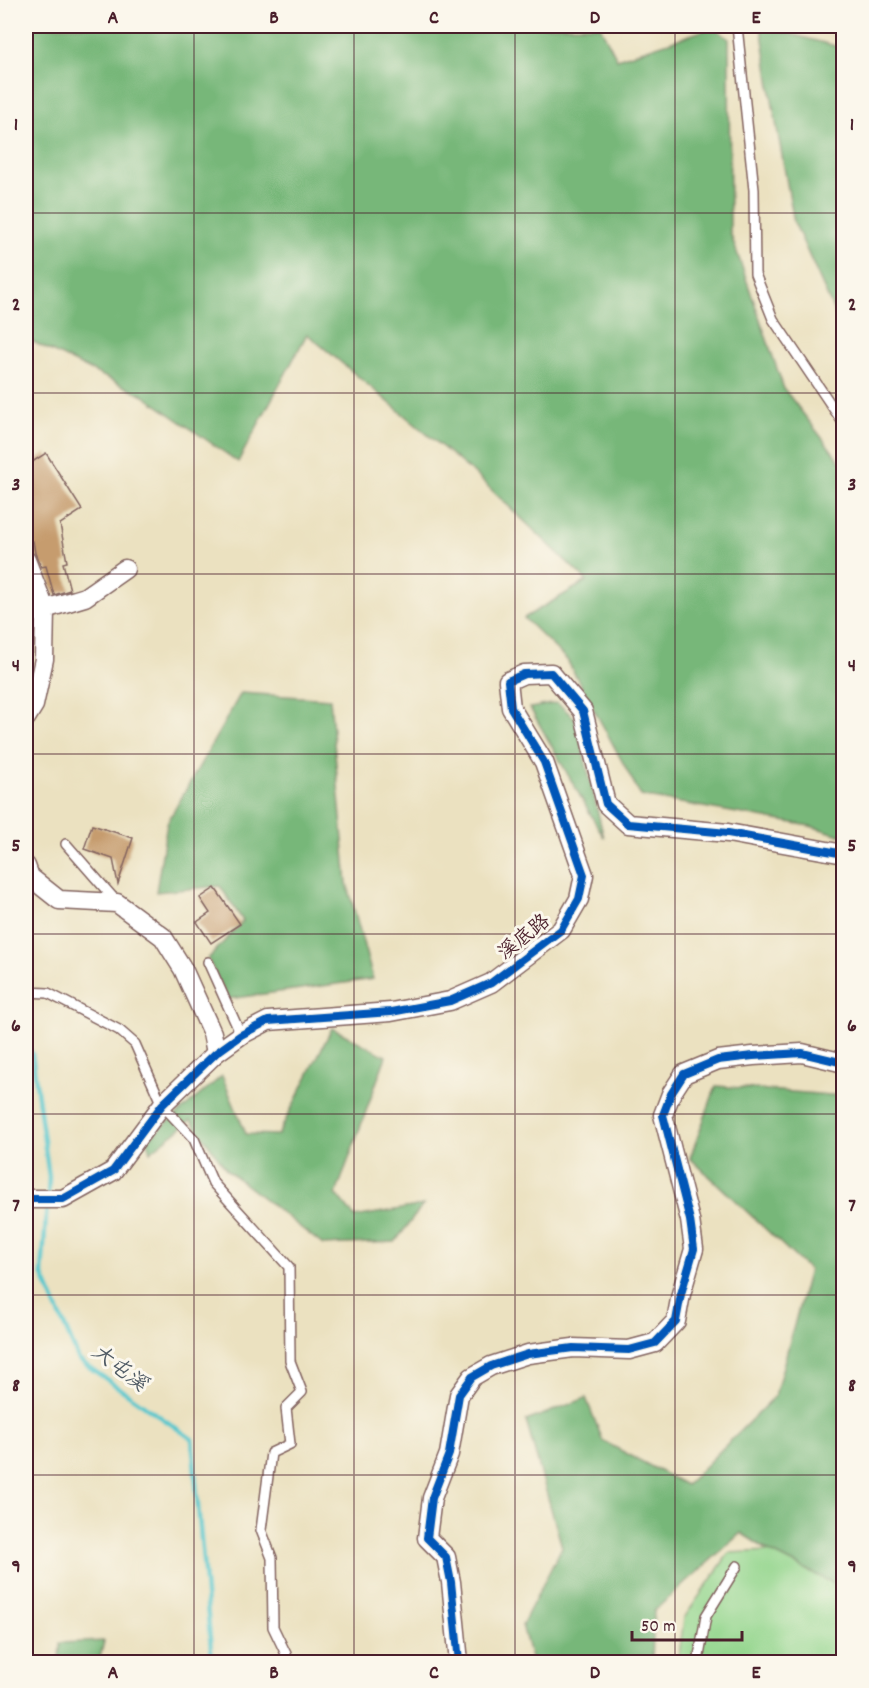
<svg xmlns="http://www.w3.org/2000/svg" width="869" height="1688" viewBox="0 0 869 1688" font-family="Dekko,'LXGW WenKai TC',sans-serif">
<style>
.green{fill:#94d68e;stroke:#6f7a5c;stroke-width:1.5}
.forest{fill:#77b779;stroke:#606b52;stroke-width:1.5}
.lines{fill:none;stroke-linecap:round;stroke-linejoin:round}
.stream{stroke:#59c7cd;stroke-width:4.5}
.building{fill:#c69c6e}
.service-casing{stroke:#82635f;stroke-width:12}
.minor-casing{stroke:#82635f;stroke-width:21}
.service{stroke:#fff;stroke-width:9}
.minor{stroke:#fff;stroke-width:18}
.cycleway-casing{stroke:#fbf7ec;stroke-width:11}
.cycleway{stroke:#0057b8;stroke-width:8}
.grid{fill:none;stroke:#4a1f2b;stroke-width:1.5;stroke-opacity:0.55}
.labels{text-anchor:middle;stroke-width:6;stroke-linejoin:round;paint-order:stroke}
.street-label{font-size:20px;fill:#4a1f2b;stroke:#fbf7ec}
.water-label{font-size:21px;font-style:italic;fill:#4f5a64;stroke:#fbf7ec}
.neatline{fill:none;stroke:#4a1f2b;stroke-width:2}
.grid-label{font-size:20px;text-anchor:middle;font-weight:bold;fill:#4a1f2b}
</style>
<rect width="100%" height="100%" fill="#fbf7ec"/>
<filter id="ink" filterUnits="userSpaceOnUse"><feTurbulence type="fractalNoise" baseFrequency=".0167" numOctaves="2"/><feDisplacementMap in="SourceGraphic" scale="12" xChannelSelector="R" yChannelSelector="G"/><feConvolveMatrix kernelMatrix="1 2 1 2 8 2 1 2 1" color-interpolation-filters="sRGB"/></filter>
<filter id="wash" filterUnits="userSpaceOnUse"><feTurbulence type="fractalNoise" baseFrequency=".008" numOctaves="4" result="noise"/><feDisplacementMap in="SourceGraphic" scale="24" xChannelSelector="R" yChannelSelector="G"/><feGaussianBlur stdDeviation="1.35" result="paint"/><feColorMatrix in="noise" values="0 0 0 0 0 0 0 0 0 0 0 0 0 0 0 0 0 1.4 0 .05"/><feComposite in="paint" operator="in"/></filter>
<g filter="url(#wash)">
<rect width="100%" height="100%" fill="#ebe1c0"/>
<polygon class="green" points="769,1551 843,1588 843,1662 678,1662 684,1618 729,1553"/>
<g class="forest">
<polygon points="26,26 600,26 617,59 714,27 729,39 730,232 784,389 843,465 843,836 810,826 641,796 567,660 524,618 587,581 477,476 307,334 238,462 144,396 29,340 26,340"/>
<polygon points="761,26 843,48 843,331 794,222 773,106"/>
<polygon points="241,693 330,699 347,883 373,979 228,999 208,959 243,921 220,886 156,892 167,823"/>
<polygon points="557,703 575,718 604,838 530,708"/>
<polygon points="332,1028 386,1056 336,1194 355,1217 423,1205 395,1242 323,1245 227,1170 191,1120 150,1152 147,1140 222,1076 246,1134 278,1135"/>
<polygon points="716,1086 843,1096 843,1588 769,1551 741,1533 654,1611 652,1662 532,1662 522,1625 562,1547 526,1421 586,1398 603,1441 686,1485 775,1396 809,1270 690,1158"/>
<polygon points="104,1641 99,1662 59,1662 60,1643"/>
</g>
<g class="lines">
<g class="stream">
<polyline points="26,1047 32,1053 49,1177 48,1194"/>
<polyline points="47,1203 42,1273 79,1360 192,1439 212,1660 210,1662"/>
</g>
</g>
<g id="blocks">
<g class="building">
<polygon points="46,453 82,510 60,524 67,562 63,563 70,590 54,595 46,566 41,567 35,553 33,541 26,546 26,466"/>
<polygon points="92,825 133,838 118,884 113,859 84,849"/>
<polygon points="215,888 240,924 211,943 197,922 210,913 200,898"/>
</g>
</g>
</g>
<g filter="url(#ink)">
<use href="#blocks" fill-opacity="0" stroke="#82635f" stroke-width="1.5"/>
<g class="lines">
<defs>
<g id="service">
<polyline points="737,26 754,190 755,274 773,319 844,424"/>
<polyline points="66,844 116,901"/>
<polyline points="208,962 241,1035"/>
<polyline points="26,992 48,993 119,1030 135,1044 162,1105 194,1139 213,1183 289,1267 290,1361 302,1392 286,1408 290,1444 271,1453 261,1530 272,1558 273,1627 286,1654 288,1662"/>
<polyline points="698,1662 706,1616 737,1566"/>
</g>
<g id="minor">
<polyline points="26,560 45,609 44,659 34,705 26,718"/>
<polyline points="45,609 85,597 125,569"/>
<polyline points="26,866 30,877 59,900 117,903 163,937 183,969 212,1033 216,1053"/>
<polyline points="26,1199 63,1199 113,1171 162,1105 216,1053 241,1035 268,1021 391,1012 450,1001 491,983 561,930 579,899 584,875 544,762 511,708 508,681 524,674 551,673 583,711 606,804 628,824 728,833 844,854"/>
<polyline points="459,1662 451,1582 446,1557 427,1538 432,1498 449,1454 459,1395 472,1377 491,1366 528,1354 573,1348 629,1350 655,1343 676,1321 681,1294 694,1249 690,1220 663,1115 671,1094 684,1074 718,1060 753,1056 802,1053 844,1063"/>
</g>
</defs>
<use href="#service" class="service-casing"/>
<use href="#minor" class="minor-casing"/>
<use href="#service" class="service"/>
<use href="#minor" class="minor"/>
<defs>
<g id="cycleway">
<polyline points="26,1199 63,1199 113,1171 162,1105 216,1053 241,1035 268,1021 391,1012 450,1001 491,983 561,930 579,899 584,875 544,762 511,708 508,681 524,674 551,673 583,711 606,804 628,824 728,833 844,854"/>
<polyline points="459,1662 451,1582 446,1557 427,1538 432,1498 449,1454 459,1395 472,1377 491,1366 528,1354 573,1348 629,1350 655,1343 676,1321 681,1294 694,1249 690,1220 663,1115 671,1094 684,1074 718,1060 753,1056 802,1053 844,1063"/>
</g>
</defs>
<use href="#cycleway" class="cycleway-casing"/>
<use href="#cycleway" class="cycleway"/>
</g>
</g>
<path class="grid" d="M194,26v1636M354,26v1636M515,26v1636M675,26v1636M26,213h818M26,393h818M26,574h818M26,754h818M26,934h818M26,1114h818M26,1295h818M26,1475h818"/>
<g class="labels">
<g class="street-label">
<text transform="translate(523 936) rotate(-39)" y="7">溪底路</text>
</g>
<g class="water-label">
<text transform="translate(120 1367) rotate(37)" y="7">大屯溪</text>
</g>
</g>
<rect width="869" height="1688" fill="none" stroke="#fbf7ec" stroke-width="66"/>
<path d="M632 1631v9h110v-9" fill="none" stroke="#4a1f2b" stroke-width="3"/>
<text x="641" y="1631" font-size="18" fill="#4a1f2b" stroke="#fbf7ec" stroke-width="4.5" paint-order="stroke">50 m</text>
<rect x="33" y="33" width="803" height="1622" class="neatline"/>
<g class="grid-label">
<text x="113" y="23">A</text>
<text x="274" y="23">B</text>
<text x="434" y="23">C</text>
<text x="595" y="23">D</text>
<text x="756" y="23">E</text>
<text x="16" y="130">1</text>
<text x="852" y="130">1</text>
<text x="16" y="310">2</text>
<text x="852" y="310">2</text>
<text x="16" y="490">3</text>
<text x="852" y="490">3</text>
<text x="16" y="671">4</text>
<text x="852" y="671">4</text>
<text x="16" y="851">5</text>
<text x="852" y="851">5</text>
<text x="16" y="1031">6</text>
<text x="852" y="1031">6</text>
<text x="16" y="1211">7</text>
<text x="852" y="1211">7</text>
<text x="16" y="1391">8</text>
<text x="852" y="1391">8</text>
<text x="16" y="1572">9</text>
<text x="852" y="1572">9</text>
<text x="113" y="1678">A</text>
<text x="274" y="1678">B</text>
<text x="434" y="1678">C</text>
<text x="595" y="1678">D</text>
<text x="756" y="1678">E</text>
</g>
</svg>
